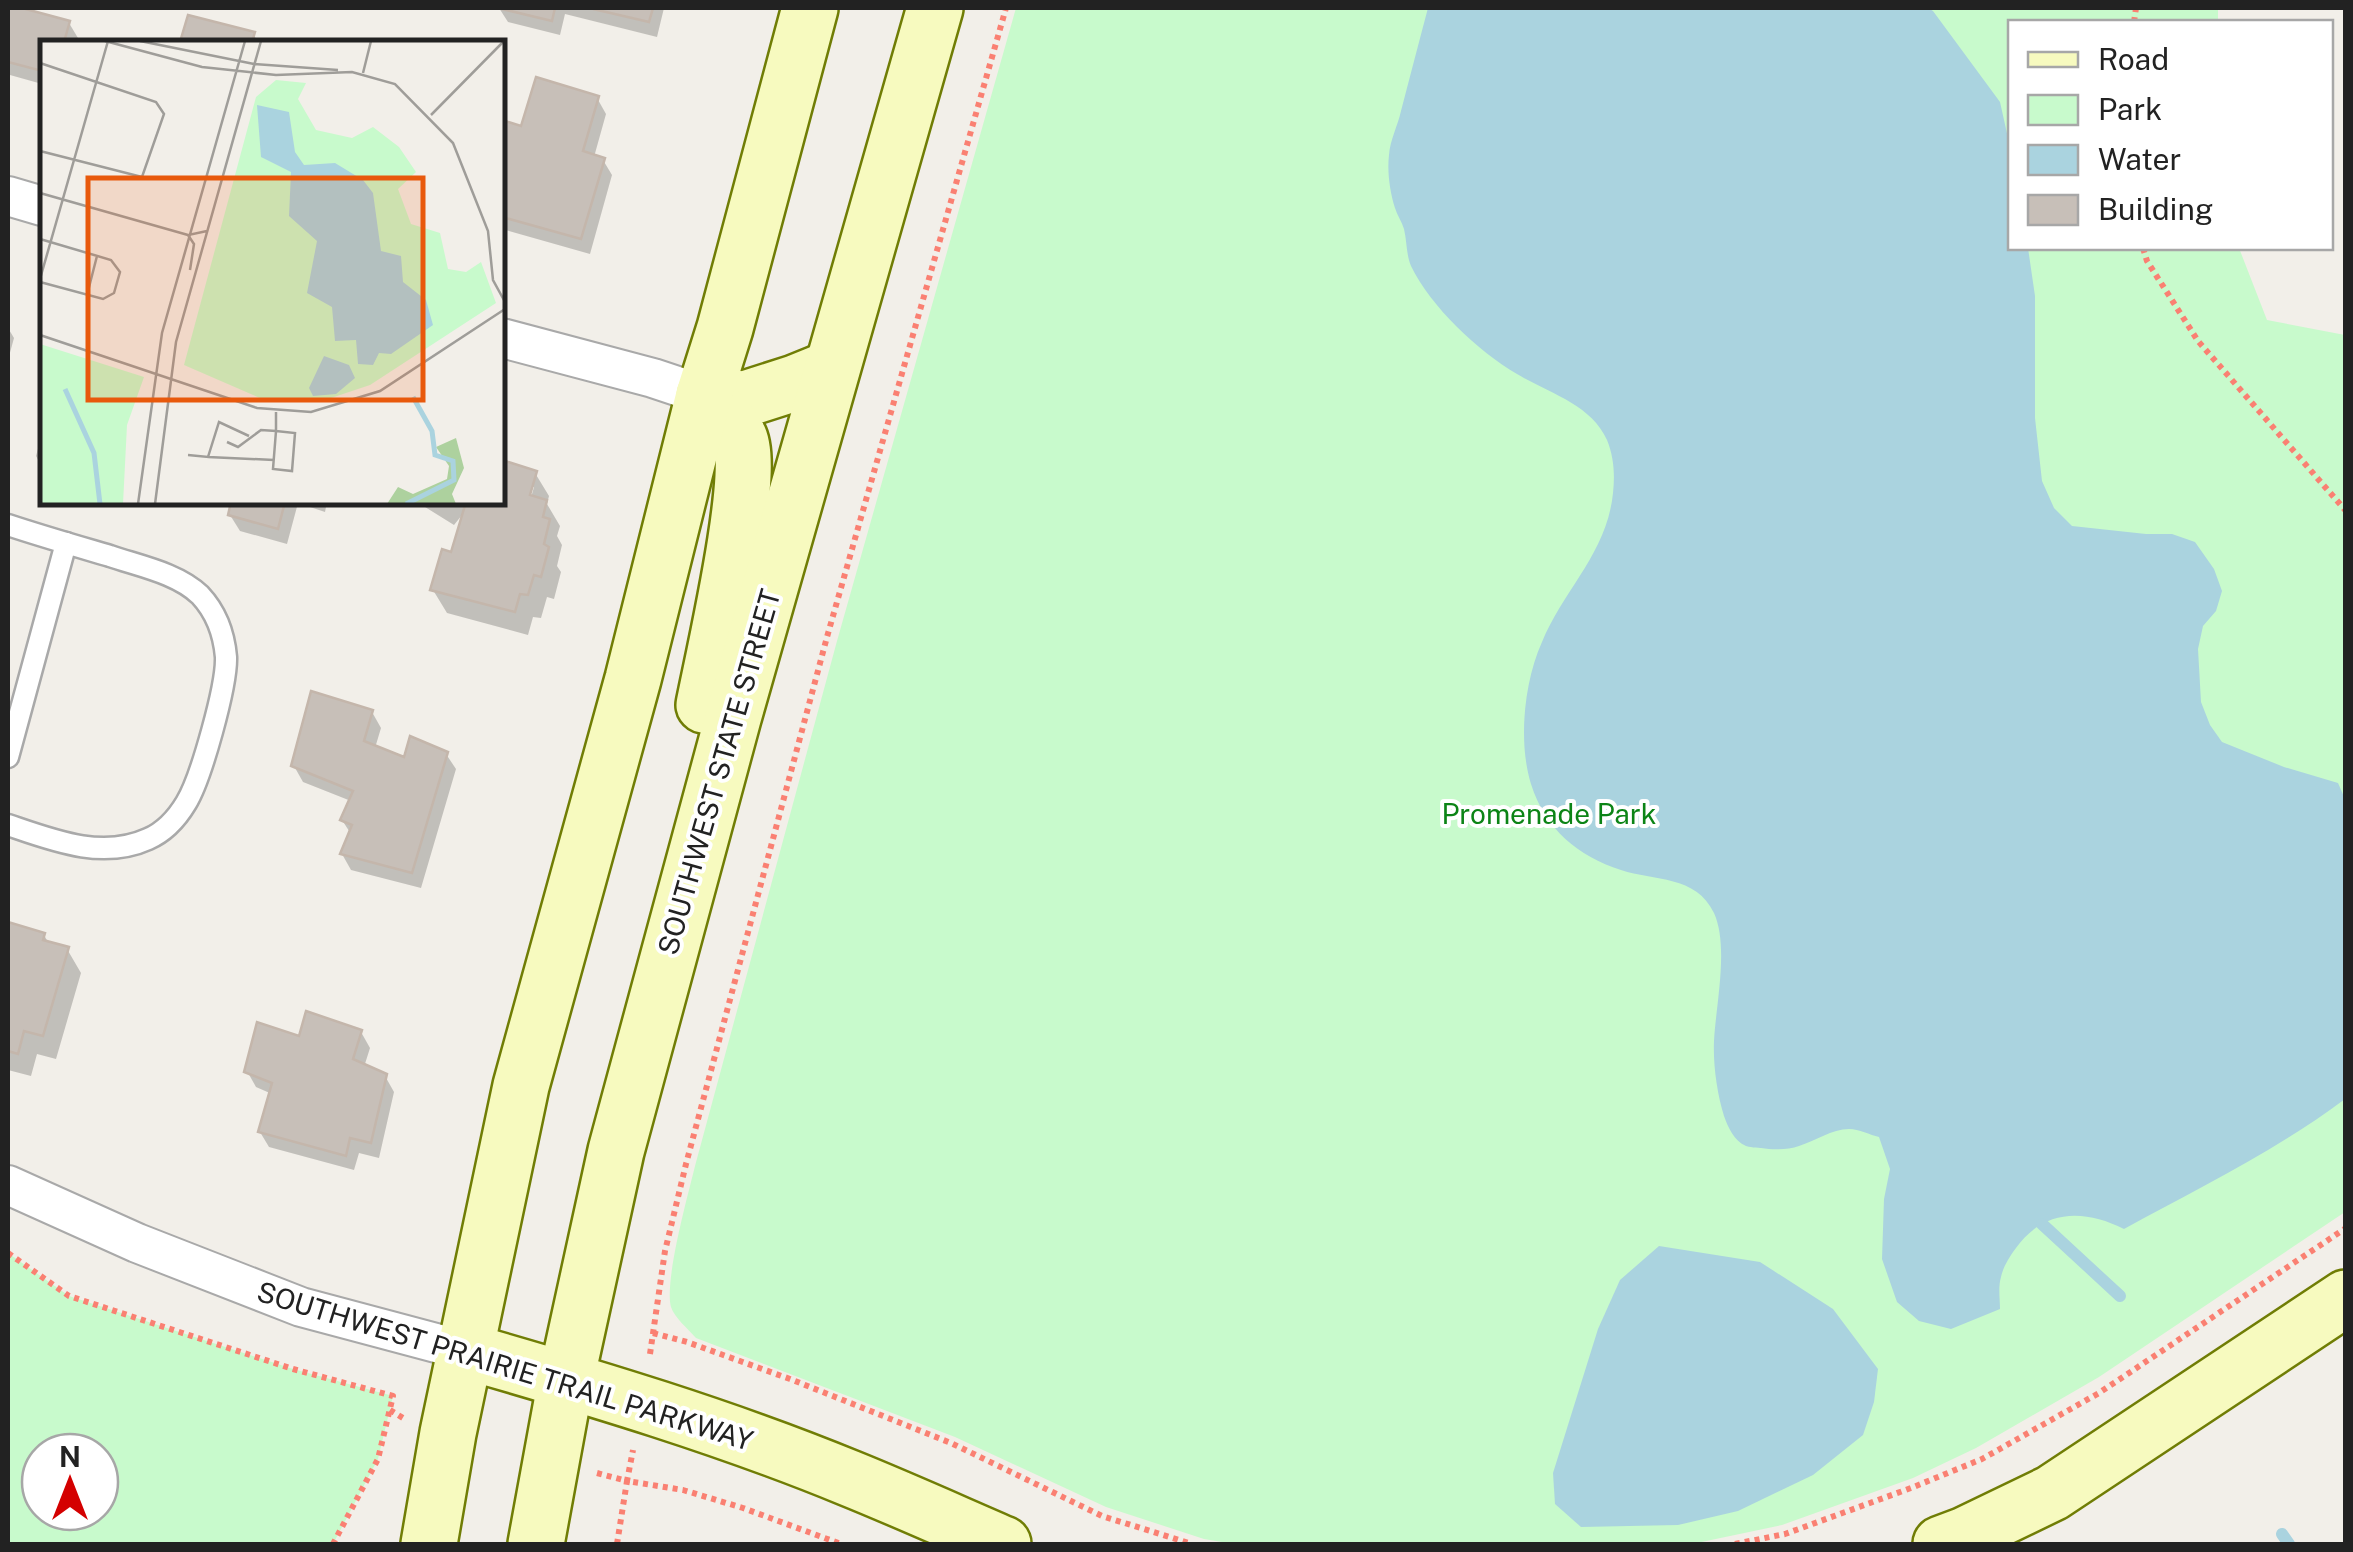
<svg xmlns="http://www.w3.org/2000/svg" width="2353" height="1552" viewBox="0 0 2353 1552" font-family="'Public Sans',sans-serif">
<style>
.park{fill:#c8facc;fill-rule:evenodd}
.water{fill:#aad3df}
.shadow{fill:#0003;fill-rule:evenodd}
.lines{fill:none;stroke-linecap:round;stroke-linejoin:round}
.stream{stroke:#aad3df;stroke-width:12}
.building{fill:#c7bfb8;stroke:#c4b6ab;stroke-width:2.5}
.lane-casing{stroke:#a9a9a9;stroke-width:25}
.street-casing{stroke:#a9a9a9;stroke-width:42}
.secondary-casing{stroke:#707d05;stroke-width:60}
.path{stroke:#fa8072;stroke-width:6;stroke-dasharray:5 5;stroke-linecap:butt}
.lane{stroke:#fff;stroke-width:20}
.street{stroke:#fff;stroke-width:38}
.secondary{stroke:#f7fabf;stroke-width:55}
.labels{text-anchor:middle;stroke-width:8;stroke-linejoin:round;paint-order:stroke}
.street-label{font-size:28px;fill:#222;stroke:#fff}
.park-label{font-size:28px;fill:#0c8416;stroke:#fff}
.inset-river{fill:none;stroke:#aad3df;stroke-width:5}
.inset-road{fill:none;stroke:#9f9d99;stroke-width:2.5}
.view{fill:#e8590c;fill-opacity:0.15;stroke:#e8590c;stroke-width:5}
.inset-edge{fill:none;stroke:#222;stroke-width:5}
</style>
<rect width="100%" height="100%" fill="#f2efe9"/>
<g class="park">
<path d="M1016,8h1205l-3,1v13h-208v226h229l28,72 78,15v877l-246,165 -123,71 -63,30 -131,47 -90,19h-458l-30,-5 -98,-32 -151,-70 -259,-99c-8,-9 -22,-21 -25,-31 -7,-26 17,-112 24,-141l142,-525z"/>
<path d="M8,1253l61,43 224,73 100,27 -15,63 -45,85h-325zM40,1452h60v60h-60z"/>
</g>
<g class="water">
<path d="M1428,8h500l5,3 67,91 10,45v101h18l7,48v122l7,63 12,27 18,18 74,8h26l23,8 19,27 8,22 -6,20 -13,15 -5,23 3,53 9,23 12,17 62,25 54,16 7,16v300c-68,51 -146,89 -221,130 -40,-20 -80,-20 -108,19 -6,8 -13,19 -15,29 -3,10 -1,22 -1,32l-49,20 -32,-8 -22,-19 -15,-43 2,-60 6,-30 -11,-32c-9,-2 -20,-8 -30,-8 -17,0 -34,12 -50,17 -11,4 -26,4 -38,2 -1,0 -14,-1 -15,-2 -12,-5 -18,-19 -22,-30 -7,-23 -11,-51 -10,-75 2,-37 15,-95 0,-128 -18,-38 -60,-32 -93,-43 -43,-14 -76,-41 -90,-86 -13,-42 -7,-102 11,-142 22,-53 65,-89 71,-149 2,-18 1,-36 -6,-53 -16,-36 -59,-47 -90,-66 -39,-23 -86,-67 -106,-108 -5,-12 -4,-25 -7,-37 -2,-7 -7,-14 -9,-21 -5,-16 -8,-36 -6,-53 1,-15 9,-30 12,-44 9,-35 18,-69 27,-103z"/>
<polygon points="1659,1246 1760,1262 1833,1309 1878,1369 1874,1402 1863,1435 1813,1475 1738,1511 1678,1525 1581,1527 1555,1504 1553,1473 1598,1329 1620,1280"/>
</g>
<g class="shadow">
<polygon points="8,8 69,23 78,38 77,42 42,42 42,84 10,75 8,85"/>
<polygon points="499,8 664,8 657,37 565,14 560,35 508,22"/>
<polygon points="189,18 253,34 258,42 183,42"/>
<polygon points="597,98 606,114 594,157 603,160 612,175 590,254 502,229 502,123 523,129"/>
<polygon points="8,328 14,338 8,360"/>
<polygon points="42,434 42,467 36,456"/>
<path d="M535,473l14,23 -2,8 13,22 -3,10 5,9 -5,21 4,6 -7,27 -7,-2 -6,21 -8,-1 -5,18 -81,-22 -14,-23 20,-35 13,-45 -12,15 -37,-23h85zM529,487h5l-6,21z"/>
<polygon points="234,502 327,502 325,512 298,503 287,544 240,531 230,515"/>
<polygon points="372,712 381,728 375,748 406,761 446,754 456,769 421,888 351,870 342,854 351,834 342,820 351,801 303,782 294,766"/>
<polygon points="8,925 44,935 49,944 67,949 81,973 56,1059 37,1054 31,1076 8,1070"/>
<polygon points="361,1032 370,1048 364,1067 385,1076 394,1092 379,1158 359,1153 354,1170 269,1147 260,1132 272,1094 256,1087 247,1071 301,1039"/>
</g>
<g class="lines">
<g class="stream">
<polyline points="2042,1224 2120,1296"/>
<polyline points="2282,1534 2289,1544"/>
</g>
</g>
<g class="building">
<polygon points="8,8 22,8 70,21 64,42 42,42 42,71 8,62"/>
<polygon points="498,8 555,8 552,21"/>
<polygon points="589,8 653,8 649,22"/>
<polygon points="188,15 255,32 252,42 180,42"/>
<polygon points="536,77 599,96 583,151 605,158 581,239 502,217 502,120 521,126"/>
<polygon points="502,460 537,471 530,495 547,500 543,517 550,519 544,544 549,547 541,577 534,575 528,595 520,594 515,612 430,590 442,549 451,552 466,502 502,502"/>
<polygon points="231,502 285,502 278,529 228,515"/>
<polygon points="311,691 373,710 364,741 404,757 410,736 448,752 412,873 340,854 352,825 340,820 353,791 291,766"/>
<polygon points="8,922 45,933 43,940 69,947 43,1036 24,1031 18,1054 8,1051"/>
<polygon points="306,1011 362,1030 353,1059 387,1074 371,1143 350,1138 346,1156 258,1132 272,1083 244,1072 257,1022 299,1036"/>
</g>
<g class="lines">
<defs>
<g id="lane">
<path d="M8,525c33,11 68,21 102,31 29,10 67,17 90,39 16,17 24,39 26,62 1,28 -25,122 -40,146 -9,15 -22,29 -38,36 -46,21 -96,1 -140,-14"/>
<polyline points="8,757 66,543"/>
</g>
<g id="street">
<polyline points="8,196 42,206"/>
<polyline points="502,338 653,378 704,395"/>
<polyline points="8,1185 137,1243 301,1307 466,1351"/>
</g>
<g id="secondary">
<polyline points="704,395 745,399 795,383 832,368"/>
<path d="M704,705c9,-46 53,-236 35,-268 -8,-15 -24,-29 -35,-42"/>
<path d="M466,1351c129,37 259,76 383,127 52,21 103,44 154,66"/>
<polyline points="429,1544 448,1433 521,1086 633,679 704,395 725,328 810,8"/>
<polyline points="536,1544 566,1380 616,1151 733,718 935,8"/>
<polyline points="1941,1544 1965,1535 2052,1493 2346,1298"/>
</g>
</defs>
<use href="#lane" class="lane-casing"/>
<use href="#street" class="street-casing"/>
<use href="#secondary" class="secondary-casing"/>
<g class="path">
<polyline points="2134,22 2136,8"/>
<polyline points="2143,248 2147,261 2198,341 2346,511"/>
<polyline points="8,1253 69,1296 293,1369 393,1396 378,1459 333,1544"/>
<polyline points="653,1333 687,1342 790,1379 951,1443 1102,1516 1192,1544"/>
<polyline points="650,1354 665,1251 686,1164 827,637 1006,8"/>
<polyline points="390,1410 403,1418"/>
<polyline points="597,1473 627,1481 633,1450"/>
<polyline points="617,1544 627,1481 683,1490 743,1508 841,1544"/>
<polyline points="1735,1544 1785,1534 1911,1488 1982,1459 2099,1393 2346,1228"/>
</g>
<use href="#lane" class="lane"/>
<use href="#street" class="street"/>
<use href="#secondary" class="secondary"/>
</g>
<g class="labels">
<g class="street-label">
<text transform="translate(719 772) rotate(-74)" y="10">SOUTHWEST STATE STREET</text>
<text transform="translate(505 1366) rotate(17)" y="10">SOUTHWEST PRAIRIE TRAIL PARKWAY</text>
</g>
<g class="park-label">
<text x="1549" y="824">Promenade Park</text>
</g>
</g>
<g transform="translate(40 40)">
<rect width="465" height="465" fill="#f2efe9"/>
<path d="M416,398l8,30 -12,26 4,10h-69l11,-17 15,7 34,-15 2,-13 -13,-19z" fill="#add19e"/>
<path d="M236,40l30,3 -8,16 18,31 36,8 21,-11 26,20 17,25 -18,17 13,35 29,9 8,36 18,3 15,-10 15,41 -126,82 -45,15 -65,-2 -76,-33 72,-268zM0,304l104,33 -17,48 -4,79h-83z" fill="#c8facc"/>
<path d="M217,65l32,7 6,40 9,13 31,-2 28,17 10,13 8,58 20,5 2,26 23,18 7,25 -42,29 -12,-1 -6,12 -15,-1 -2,-24 -21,1 -3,-34 -25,-14 10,-52 -28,-25 2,-44 -30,-15zM284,316l25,9 6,13 -19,16 -23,2 -4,-8z" fill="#aad3df"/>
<path class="inset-river" d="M25,349l29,64 6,51M366,464l48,-24 -1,-19 -18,-6 -3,-24 -19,-34"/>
<path class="inset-road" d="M65,1l97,26 74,8 76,-3 43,12 58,59 35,88 5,49 12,22M100,1l114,23 84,6M0,23l116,39 8,12 -22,63 -102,-26M323,33l8,-32M391,75l73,-74M0,153l148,42M0,199l71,21 9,12 -6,21 -11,6 -63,-17M150,230l4,-26 -6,-9 19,-4M0,239l68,-238M47,255l10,-39M0,295l217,73 54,4 69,-21 125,-82M187,402l11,5 23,-17 15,1 19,2 -3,38 -19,-2 3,-38v-19M148,415l20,2 11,-35 30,14M168,417l66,3M98,464l24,-171 83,-292M115,464l21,-162 85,-301"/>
<path class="view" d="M48,138h335v222h-335z"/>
<rect width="465" height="465" class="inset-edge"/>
</g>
<rect width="2353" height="1552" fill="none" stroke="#222222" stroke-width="20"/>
<rect x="2008" y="20" width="325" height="230" fill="#ffffff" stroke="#a7a7a7" stroke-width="2.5"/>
<rect x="2028" y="52" width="50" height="15" fill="#f7fabf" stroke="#a7a7a7" stroke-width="2.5"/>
<text x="2098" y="70" font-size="30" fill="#222222">Road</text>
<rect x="2028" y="95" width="50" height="30" fill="#c8facc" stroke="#a7a7a7" stroke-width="2.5"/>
<text x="2098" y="120" font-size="30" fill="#222222">Park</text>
<rect x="2028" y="145" width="50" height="30" fill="#aad3df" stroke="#a7a7a7" stroke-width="2.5"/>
<text x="2098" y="170" font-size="30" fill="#222222">Water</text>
<rect x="2028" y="195" width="50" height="30" fill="#c7bfb8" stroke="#a7a7a7" stroke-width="2.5"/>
<text x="2098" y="220" font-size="30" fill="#222222">Building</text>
<g transform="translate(70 1482)"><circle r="48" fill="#ffffff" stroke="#a7a7a7" stroke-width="2.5"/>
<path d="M0-8L18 38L0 25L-18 38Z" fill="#d40000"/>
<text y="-15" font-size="28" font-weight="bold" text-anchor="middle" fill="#222222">N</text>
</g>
</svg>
